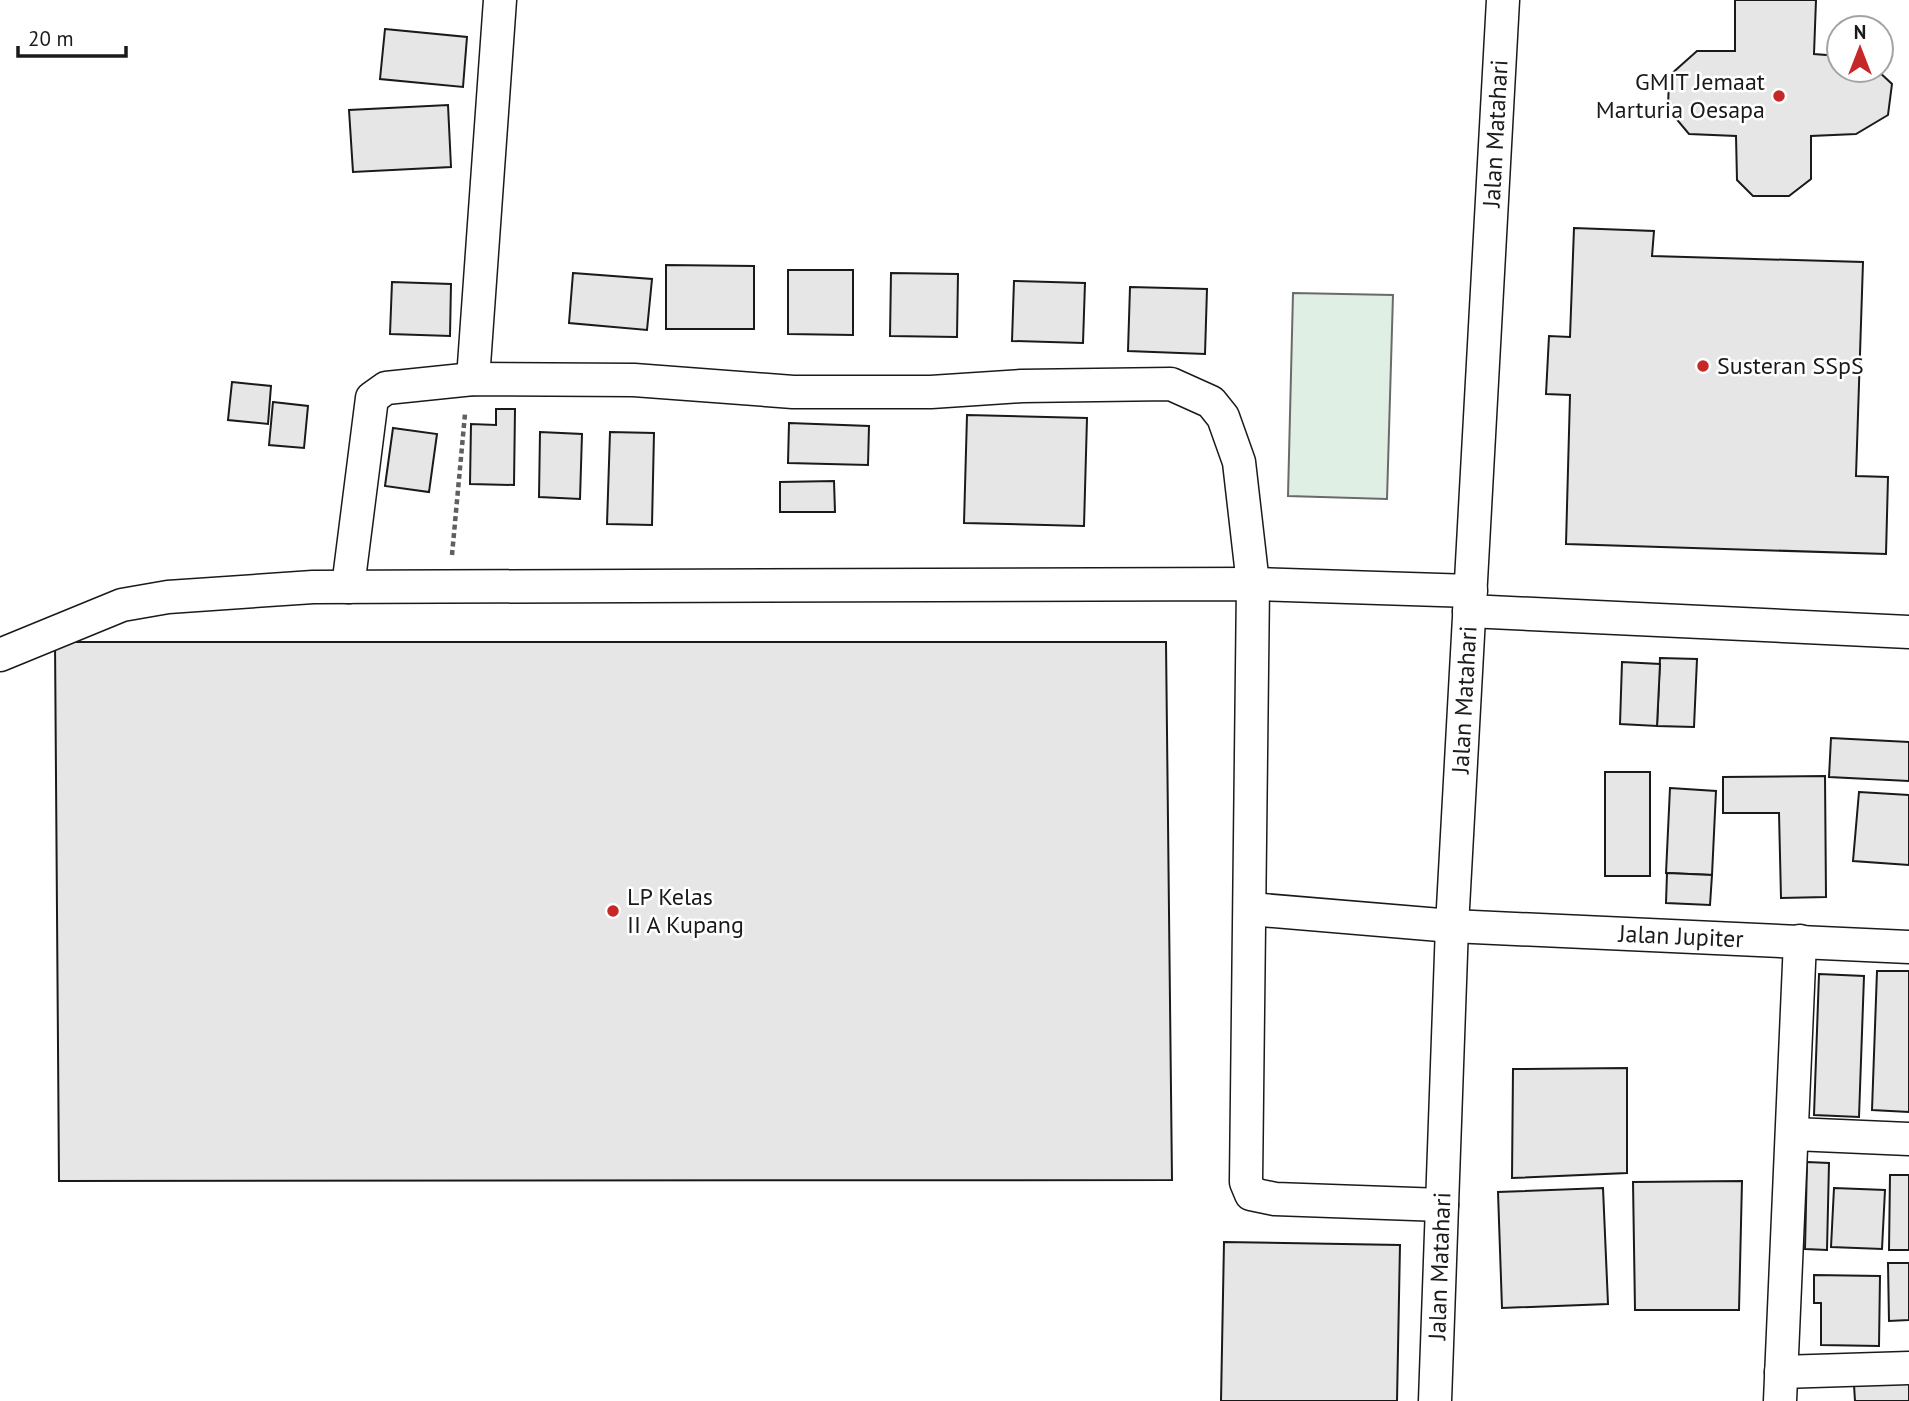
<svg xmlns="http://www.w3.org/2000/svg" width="1909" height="1401" viewBox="0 0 1909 1401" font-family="'PT Sans',sans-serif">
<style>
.green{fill:#e0efe3;stroke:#6a6a6a;stroke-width:2}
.building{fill:#e6e6e6;stroke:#1a1a1a;stroke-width:2}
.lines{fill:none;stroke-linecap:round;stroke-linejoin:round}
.minor-casing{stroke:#1a1a1a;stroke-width:35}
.path{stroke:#5f5f5f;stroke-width:4.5;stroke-dasharray:5 3.5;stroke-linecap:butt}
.minor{stroke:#fff;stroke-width:32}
.poi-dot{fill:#c62828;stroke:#fff;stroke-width:2.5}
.labels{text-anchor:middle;stroke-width:5;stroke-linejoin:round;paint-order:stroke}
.poi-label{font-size:24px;fill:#1a1a1a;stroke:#fff;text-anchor:start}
.street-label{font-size:24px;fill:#1a1a1a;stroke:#fff}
</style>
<rect width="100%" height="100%" fill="#fff"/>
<polygon class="green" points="1293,293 1393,295 1387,499 1288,496"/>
<g class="building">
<polygon points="1735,0 1816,0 1814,54 1839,56 1839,70 1877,70 1892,84 1888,115 1856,134 1811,136 1811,179 1789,196 1753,196 1737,180 1736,136 1689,134 1668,109 1669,76 1697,51 1735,51"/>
<polygon points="385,29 467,37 463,87 380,79"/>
<polygon points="448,105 451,167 353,172 349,110"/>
<polygon points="1574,228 1654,231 1652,256 1863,262 1856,476 1888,477 1886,554 1566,544 1570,395 1546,394 1549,336 1570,337"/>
<polygon points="666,265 754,266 754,329 666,329"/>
<polygon points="788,270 853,270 853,335 788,334"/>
<polygon points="573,273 652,279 647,330 569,323"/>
<polygon points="891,273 958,274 957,337 890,336"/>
<polygon points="1014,281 1085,283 1083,343 1012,341"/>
<polygon points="392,282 451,284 450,336 390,334"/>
<polygon points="1130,287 1207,289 1205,354 1128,351"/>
<polygon points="232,382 271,386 268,424 228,420"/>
<polygon points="273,402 308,406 304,448 269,445"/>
<polygon points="496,409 515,409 514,485 470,484 471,424 496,425"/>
<polygon points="967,415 1087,418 1084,526 964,523"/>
<polygon points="789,423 869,426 868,465 788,463"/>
<polygon points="393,428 437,434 429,492 385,486"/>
<polygon points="540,432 582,434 580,499 539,497"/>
<polygon points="610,432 654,433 652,525 607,524"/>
<polygon points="834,481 835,512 780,512 780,482"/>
<polygon points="55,642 1166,642 1172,1180 59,1181"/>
<polygon points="1660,658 1697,659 1694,727 1657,726"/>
<polygon points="1622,662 1660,664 1657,726 1620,724"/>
<polygon points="1831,738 1909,742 1909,781 1829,777"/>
<rect x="1605" y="772" width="45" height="104"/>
<polygon points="1825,776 1826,897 1781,898 1779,813 1723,813 1723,777"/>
<polygon points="1670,788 1716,791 1712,875 1666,873"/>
<polygon points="1859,792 1909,795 1909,865 1853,861"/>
<polygon points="1667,873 1712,875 1710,905 1666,903"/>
<polygon points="1877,971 1909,971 1909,1112 1872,1110"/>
<polygon points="1819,974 1864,976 1859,1117 1814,1115"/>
<polygon points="1627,1068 1627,1173 1512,1178 1513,1069"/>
<polygon points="1807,1162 1829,1163 1827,1250 1805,1249"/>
<polygon points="1890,1175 1909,1175 1909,1250 1889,1250"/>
<polygon points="1742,1181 1739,1310 1635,1310 1633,1182"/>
<polygon points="1603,1188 1608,1304 1502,1308 1498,1192"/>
<polygon points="1834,1188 1885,1190 1882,1249 1831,1247"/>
<polygon points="1224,1242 1400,1245 1397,1401 1221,1401"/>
<polygon points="1888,1263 1909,1263 1909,1320 1889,1321"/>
<polygon points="1814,1275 1880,1276 1879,1346 1821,1345 1821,1303 1814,1303"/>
<polygon points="1909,1383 1909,1401 1855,1401 1854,1385"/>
</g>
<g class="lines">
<defs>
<g id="minor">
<polyline points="473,379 500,0"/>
<polyline points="348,587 372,398 386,388 473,379 634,380 793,392 931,392 1022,386 1171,384 1211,402 1223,417 1239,462 1253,584 1246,1182 1251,1194 1275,1199 1442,1205"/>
<polyline points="1469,611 1909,632"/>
<polyline points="0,655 122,605 168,597 313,587 1253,584 1471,591"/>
<path id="s1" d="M1250,909l202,17 457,21"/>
<polyline points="1794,1134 1909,1139"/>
<polyline points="1781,1372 1909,1368"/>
<path id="s2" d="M1435,1401l17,-475 51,-926"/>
<polyline points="1780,1401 1800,941"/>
</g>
</defs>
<use href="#minor" class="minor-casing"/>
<polyline class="path" points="452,555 465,414"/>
<use href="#minor" class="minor"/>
</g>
<g class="poi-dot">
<circle cx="1779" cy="96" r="7"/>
<circle cx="1703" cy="366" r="7"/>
<circle cx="613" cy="911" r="7"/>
</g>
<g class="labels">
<g class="poi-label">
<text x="1765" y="90" text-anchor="end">GMIT Jemaat<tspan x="1765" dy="28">Marturia Oesapa</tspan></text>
<text x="1717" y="374">Susteran SSpS</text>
<text x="627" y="905">LP Kelas<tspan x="627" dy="28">II A Kupang</tspan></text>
</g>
<g class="street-label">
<text dy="8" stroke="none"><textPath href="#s2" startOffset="1269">Jalan Matahari</textPath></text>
<text dy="8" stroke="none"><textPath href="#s2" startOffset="702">Jalan Matahari</textPath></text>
<text dy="8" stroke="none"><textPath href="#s1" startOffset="432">Jalan Jupiter</textPath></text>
<text dy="8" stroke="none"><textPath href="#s2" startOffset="135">Jalan Matahari</textPath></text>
</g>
</g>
<g transform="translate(1860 49)"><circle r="33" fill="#ffffff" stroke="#a3a3a3" stroke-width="2"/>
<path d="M0-5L12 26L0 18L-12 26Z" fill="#c62828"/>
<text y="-10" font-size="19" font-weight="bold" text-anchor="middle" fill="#1a1a1a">N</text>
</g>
<path d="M18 46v10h108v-10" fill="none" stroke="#1a1a1a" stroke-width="3.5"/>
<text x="28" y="46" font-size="21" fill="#1a1a1a" stroke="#ffffff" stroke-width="5" paint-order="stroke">20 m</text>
</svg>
